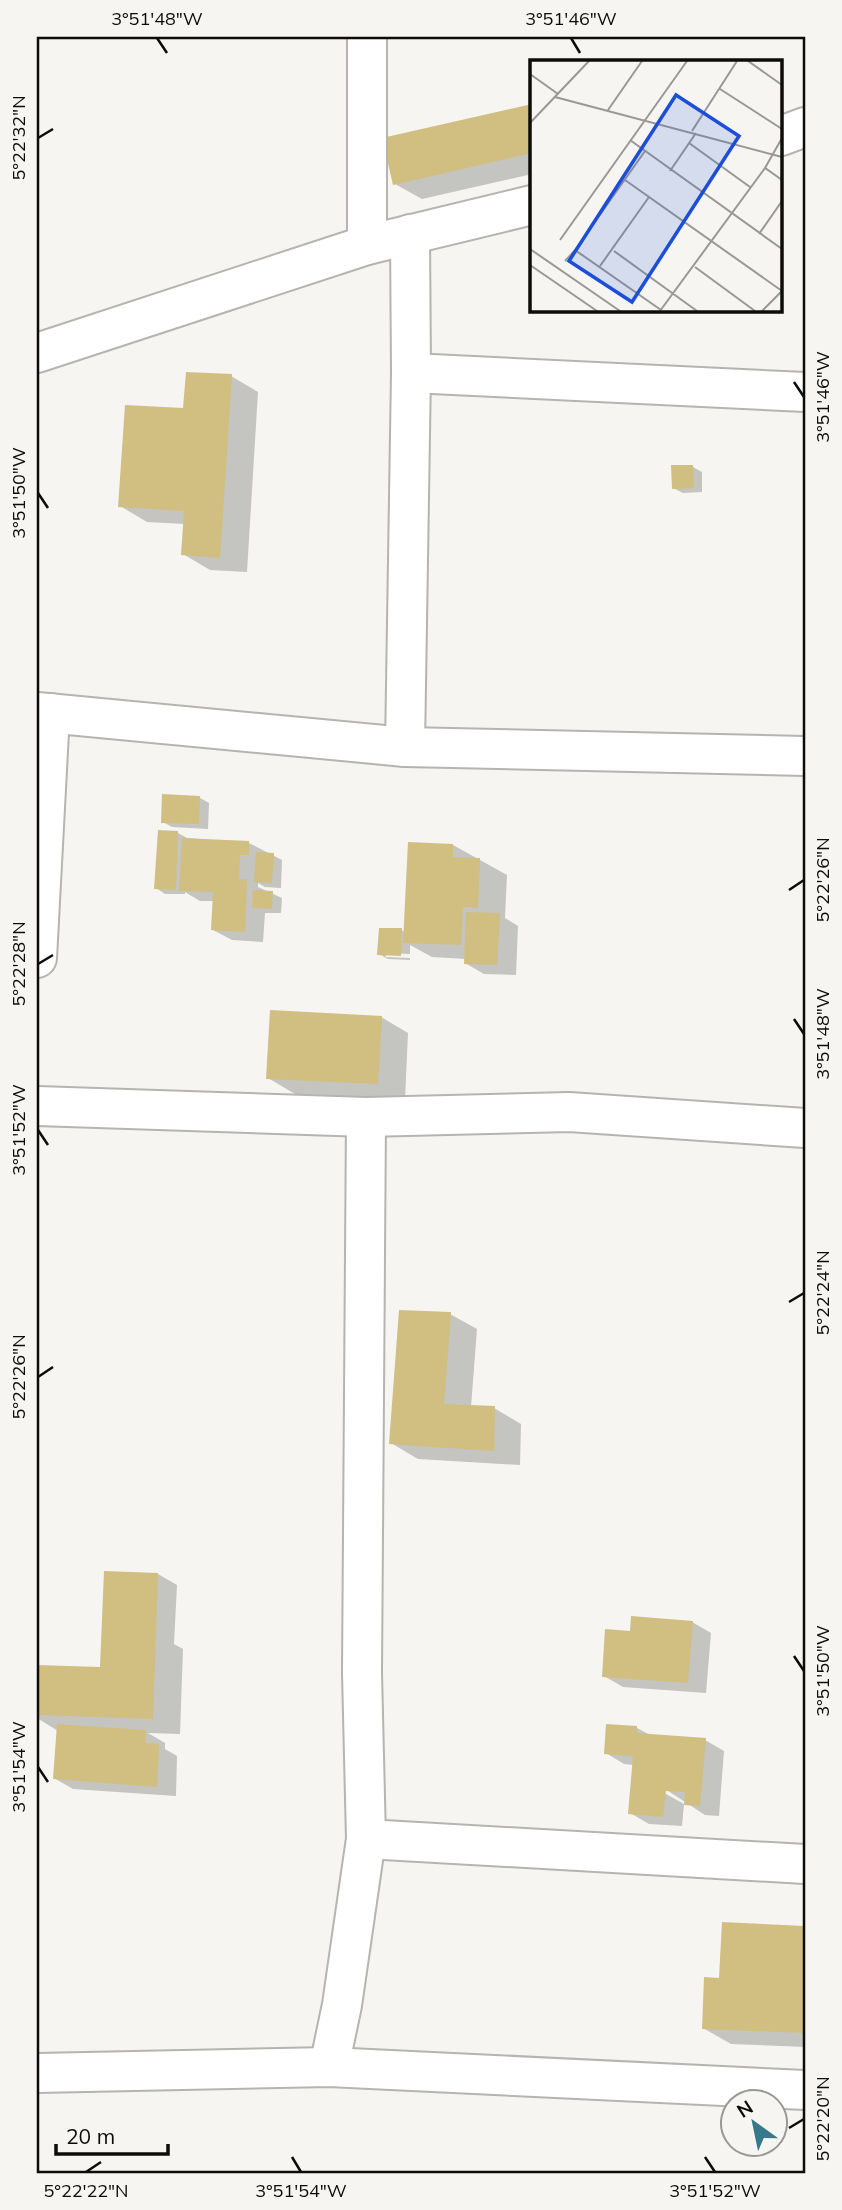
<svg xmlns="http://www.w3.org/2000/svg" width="842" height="2210" viewBox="0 0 842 2210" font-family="Mulish,sans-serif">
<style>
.shadow{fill:#0003;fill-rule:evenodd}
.building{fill:#d1be81}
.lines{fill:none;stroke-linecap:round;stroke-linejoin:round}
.minor-casing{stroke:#b5b4b0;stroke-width:42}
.minor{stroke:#fff;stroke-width:38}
.ticks{fill:none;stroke:#0c0c0b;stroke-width:2.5}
.inset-road{fill:none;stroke:#989895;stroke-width:2}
.view{fill:#1d4ed8;fill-opacity:0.15;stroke:#1d4ed8;stroke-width:3.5}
.inset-edge{fill:none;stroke:#0c0c0b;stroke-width:3.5}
.neatline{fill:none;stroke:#0c0c0b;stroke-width:2.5}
.ticks-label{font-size:18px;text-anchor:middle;fill:#0c0c0b}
</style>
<rect width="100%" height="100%" fill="#f6f5f1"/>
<g class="shadow">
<polygon points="532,106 532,174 422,199 395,184 385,140"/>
<polygon points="231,376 258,392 247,572 210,570 183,554 185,524 147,522 120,506 184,410"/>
<polygon points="693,467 702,472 702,492 683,493 673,488"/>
<polygon points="200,798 209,803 208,829 172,827 163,822"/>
<polygon points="159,832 178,833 187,838 249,843 282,860 281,888 265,887 258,883 258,887 282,898 281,913 265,913 263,942 232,940 213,930 214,901 200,901 185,892 185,894 165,894 156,888"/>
<path d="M453,845l54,30 -2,43 13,8 -2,49 -32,-1 -19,-11 1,-4 -34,-2 -22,-12v15l-22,-1 -9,-5 22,-24 4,2zM386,953l24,1v4l-24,-1z"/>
<polygon points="381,1017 408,1033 405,1099 295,1094 268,1078"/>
<polygon points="450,1314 477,1329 471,1407 494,1408 521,1424 520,1465 418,1459 391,1443"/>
<polygon points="158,1574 177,1585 174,1644 183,1649 180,1734 148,1733 165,1743 165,1749 177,1756 176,1796 73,1789 54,1778 58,1731 37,1718 37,1667 102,1669"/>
<polygon points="692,1622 711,1633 706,1693 623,1687 604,1676 631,1633"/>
<polygon points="637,1728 652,1736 705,1740 724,1751 719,1816 705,1815 659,1785 657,1789 684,1804 682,1826 649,1824 630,1813 634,1765 624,1764 606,1753"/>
<polygon points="723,1924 805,1928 805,2047 731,2044 703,2028 721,1979"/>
</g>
<g class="building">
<polygon points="532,104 532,153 393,185 382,138"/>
<polygon points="186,372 232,374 220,558 181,555 184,511 118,507 125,405 183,408"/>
<polygon points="671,465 693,465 694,488 672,489"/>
<polygon points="162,794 200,796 199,824 161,823"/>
<polygon points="158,830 178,831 176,890 154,889"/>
<polygon points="182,838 249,841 249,855 240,855 239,879 247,879 245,932 211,930 213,892 179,891"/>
<polygon points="408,842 453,844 453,857 480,858 478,908 463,907 461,945 403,943"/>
<polygon points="256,852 274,853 272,883 254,882"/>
<polygon points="253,890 273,891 272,909 252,908"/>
<polygon points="466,912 500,913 497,965 464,964"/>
<polygon points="379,928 402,928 401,956 377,955"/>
<polygon points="270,1010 382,1016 378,1084 266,1079"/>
<polygon points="399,1310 451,1312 444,1404 495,1406 494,1451 389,1444"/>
<polygon points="104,1571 158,1573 153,1719 37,1715 37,1665 100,1667"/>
<polygon points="631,1616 693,1621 688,1683 602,1677 605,1629 630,1631"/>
<polygon points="57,1724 146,1730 146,1743 159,1744 157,1787 53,1779"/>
<polygon points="606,1724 637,1726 637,1733 706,1738 700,1806 684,1805 685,1792 666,1791 663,1817 628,1814 633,1756 604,1754"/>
<polygon points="722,1922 805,1926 805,2033 702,2029 704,1977 719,1978"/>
</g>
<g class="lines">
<defs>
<g id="minor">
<polyline points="781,136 805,127"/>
<polyline points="367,245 367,37"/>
<polyline points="37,353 367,245 532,205"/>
<polyline points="411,373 805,392"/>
<polyline points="37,712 405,747 805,756"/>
<polyline points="405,747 411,373 410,234"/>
<polyline points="37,958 50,713"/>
<polyline points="37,1106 366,1117 569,1112 805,1128"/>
<polyline points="366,1839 805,1864"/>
<polyline points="329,2067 342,2005 366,1839 362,1673 366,1117"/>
<polyline points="37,2073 329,2067 805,2090"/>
</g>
</defs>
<use href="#minor" class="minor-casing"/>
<use href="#minor" class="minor"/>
</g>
<path class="ticks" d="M157,38l10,15M571,38l9,15M38,138l15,-9M794,382l10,15M38,493l10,15M789,890l15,-10M38,964l15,-9M794,1019l10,15M38,1130l10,15M789,1302l15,-9M38,1377l15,-10M794,1656l10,15M38,1767l10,15M789,2128l15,-9M292,2157l9,15M705,2157l10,15M86,2172l15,-10"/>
<g transform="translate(530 60)">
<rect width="252" height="252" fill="#f6f5f1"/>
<path class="inset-road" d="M218,1l34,24M0,14l28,20M190,29l62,40M25,37l227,60M78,50l34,-49M0,63l59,-62M162,71l45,-70M100,80l152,109M159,83l61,44M235,108l17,-30M140,111l26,-38M95,120l157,111M229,174l23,-33M30,180l127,-179M0,189l90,62M45,190l70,-99M84,191l83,60M35,201l10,-11 86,60M0,205l67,46M70,206l49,-69M165,207l60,44M130,251l105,-143 17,12M232,251l20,-20"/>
<path class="view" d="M146,35l63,41 -107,166 -63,-41z"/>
<rect width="252" height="252" class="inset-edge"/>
</g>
<rect width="842" height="2210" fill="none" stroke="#f6f5f1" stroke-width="77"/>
<g transform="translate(754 2123) rotate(327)"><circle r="33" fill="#f6f5f1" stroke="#989895" stroke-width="2"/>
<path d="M0-5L12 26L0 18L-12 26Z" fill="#36798a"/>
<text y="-10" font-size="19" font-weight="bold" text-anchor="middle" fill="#0c0c0b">N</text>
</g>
<path d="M56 2144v10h112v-10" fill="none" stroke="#0c0c0b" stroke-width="3.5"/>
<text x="66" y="2144" font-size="21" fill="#0c0c0b" stroke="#f6f5f1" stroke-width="5" paint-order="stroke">20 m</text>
<rect x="38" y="38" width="766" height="2134" class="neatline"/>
<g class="ticks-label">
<text x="157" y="25">3°51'48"W</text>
<text x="571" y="25">3°51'46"W</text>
<text transform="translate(19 138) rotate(-90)" y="6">5°22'32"N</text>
<text transform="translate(823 397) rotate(-90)" y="6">3°51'46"W</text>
<text transform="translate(19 493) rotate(-90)" y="6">3°51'50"W</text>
<text transform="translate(823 880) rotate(-90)" y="6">5°22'26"N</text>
<text transform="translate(19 964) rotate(-90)" y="6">5°22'28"N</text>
<text transform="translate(823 1034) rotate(-90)" y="6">3°51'48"W</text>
<text transform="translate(19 1130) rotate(-90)" y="6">3°51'52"W</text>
<text transform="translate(823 1293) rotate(-90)" y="6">5°22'24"N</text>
<text transform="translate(19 1377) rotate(-90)" y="6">5°22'26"N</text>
<text transform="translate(823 1671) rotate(-90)" y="6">3°51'50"W</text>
<text transform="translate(19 1767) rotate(-90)" y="6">3°51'54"W</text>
<text transform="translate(823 2119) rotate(-90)" y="6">5°22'20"N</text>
<text x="86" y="2197">5°22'22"N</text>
<text x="301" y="2197">3°51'54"W</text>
<text x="715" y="2197">3°51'52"W</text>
</g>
</svg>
